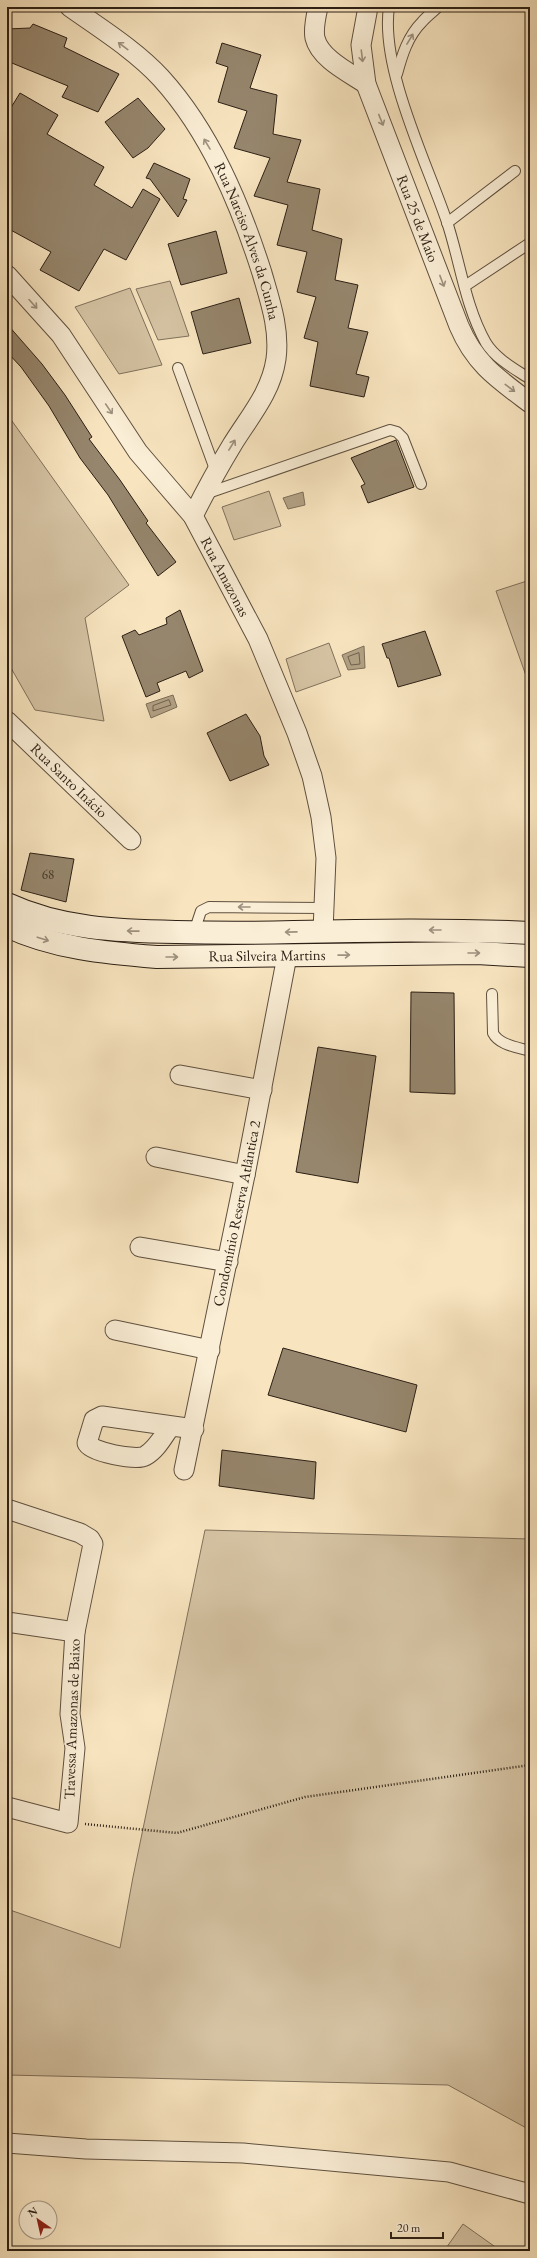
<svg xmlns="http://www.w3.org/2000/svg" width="537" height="2258" viewBox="0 0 537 2258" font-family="'EB Garamond',serif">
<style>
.green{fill:#d5c3a3;stroke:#80715c}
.water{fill:#b3a286;stroke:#7d6e58}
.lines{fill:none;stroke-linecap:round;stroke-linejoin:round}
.shore{stroke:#70604d;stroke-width:1}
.building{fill:#96866d;stroke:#2c1f14}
.service-casing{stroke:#5f503f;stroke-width:12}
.minor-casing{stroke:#5f503f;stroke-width:21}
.secondary-casing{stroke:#2c1f14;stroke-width:24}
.path{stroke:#2c1f14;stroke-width:2.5;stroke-dasharray:1 2;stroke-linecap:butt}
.service{stroke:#faeed6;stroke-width:10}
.minor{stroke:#faeed6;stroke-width:19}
.secondary{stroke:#faeed6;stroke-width:22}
.oneway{stroke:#9d917f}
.labels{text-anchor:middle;stroke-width:3.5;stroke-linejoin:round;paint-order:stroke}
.number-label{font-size:13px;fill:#46392a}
.street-label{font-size:15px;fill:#2c1f14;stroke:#faeed6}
</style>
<rect width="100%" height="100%" fill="#f8e5c0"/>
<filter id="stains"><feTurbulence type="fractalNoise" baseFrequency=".005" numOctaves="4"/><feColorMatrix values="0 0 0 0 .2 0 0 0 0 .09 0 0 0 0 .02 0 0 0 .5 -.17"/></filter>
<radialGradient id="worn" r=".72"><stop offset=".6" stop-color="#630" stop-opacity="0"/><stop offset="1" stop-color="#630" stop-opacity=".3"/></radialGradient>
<g class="green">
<polygon points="170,281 189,336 158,340 136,289"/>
<polygon points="130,288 162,365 119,374 75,307"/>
<polygon points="7,414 129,585 85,618 104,721 35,710 7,661"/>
<polygon points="269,491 281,526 234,540 222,507"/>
<polygon points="530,580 530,687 496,591"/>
<polygon points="329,643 341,676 296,692 286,659"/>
<polygon points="205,1530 530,1539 530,2130 448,2085 7,2075 7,1909 120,1948 133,1877"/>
<polygon points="463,2224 501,2251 444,2251"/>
</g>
<g class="water">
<polygon points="303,492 305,505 288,509 283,498"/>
<polygon points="364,646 365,668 348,670 342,655"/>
<polygon points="173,695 177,707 151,718 146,704"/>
</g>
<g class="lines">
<g class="shore">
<polygon points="359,653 360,664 351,665 348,657"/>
<polygon points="169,700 171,705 153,711 153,706"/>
</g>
</g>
<g class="building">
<polygon points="33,24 67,38 64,47 119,74 98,112 62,97 68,86 7,61 7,29 30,28"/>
<polygon points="222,43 261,55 250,88 277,95 273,134 301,140 287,182 320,189 312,230 342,239 335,280 358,285 348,328 368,332 356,374 369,377 364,397 310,386 318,342 304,338 316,297 297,292 307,252 277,245 288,205 254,196 270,158 234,148 247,111 218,102 228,67 216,63"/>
<polygon points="20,93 58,115 47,134 104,167 94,185 132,208 143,189 160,199 126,260 104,249 79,291 40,270 51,252 7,228 7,114"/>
<polygon points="138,98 165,129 148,148 133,158 105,122"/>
<polygon points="154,163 190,179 183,199 187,200 178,217 150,179 146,178"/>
<polygon points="216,231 227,273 181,285 168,244"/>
<polygon points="239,298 251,343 203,354 191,312"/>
<polygon points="7,324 42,364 65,395 92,437 89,439 120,480 148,521 146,523 176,562 158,576 108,495 80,458 49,406 21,367 7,352"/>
<polygon points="396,440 414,487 368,503 361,486 365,484 351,458"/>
<polygon points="180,610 203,671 189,678 186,671 157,683 160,691 146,697 122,636 135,630 139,635 167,624 166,618"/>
<polygon points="425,631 441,675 398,687 389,658 387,658 382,644"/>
<polygon points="246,714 260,736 264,756 269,765 230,781 207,733"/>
<polygon points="30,853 74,859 66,902 21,890"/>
<polygon points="411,992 454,993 455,1094 410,1092"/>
<polygon points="318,1047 376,1056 358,1183 296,1172"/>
<polygon points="283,1348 417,1385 406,1432 268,1395"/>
<polygon points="222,1450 316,1462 314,1499 219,1486"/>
</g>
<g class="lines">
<defs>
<g id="service">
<path d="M389,7c-9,61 38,156 58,215 13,39 18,84 39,121 10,16 29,26 44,36"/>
<path d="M397,74c5,-19 11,-38 25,-52 5,-6 11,-10 16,-15"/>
<polyline points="447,223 515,171"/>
<polyline points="465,286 530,243"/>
<polyline points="178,368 216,472"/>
<polyline points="205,494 390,430 397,432 403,438 421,484"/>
<polyline points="194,932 201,911 209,907 325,908"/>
<path d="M492,994l1,39c6,12 24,14 37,18"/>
</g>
<g id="minor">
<path id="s1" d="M70,7c31,22 65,43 91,71 49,54 79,126 101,195 8,28 18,56 14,86 -5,34 -27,58 -44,86 -14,23 -27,47 -39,71"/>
<path d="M318,7c-2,9 -5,22 -3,31 5,21 35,35 51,46"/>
<path id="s2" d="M368,7l-7,38 5,39 93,242c16,38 39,53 71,77"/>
<path id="s3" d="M7,275l54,60 77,117 55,64 65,123 39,94 15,43 9,41 5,41 -3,73"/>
<path id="s4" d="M7,721l124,119"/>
<polyline points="180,1075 262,1090"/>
<polyline points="156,1157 245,1175"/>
<polyline points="140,1247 228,1262"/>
<polyline points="115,1330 210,1350"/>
<path d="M170,1427c-7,10 -14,23 -25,29 -8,5 -55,-4 -58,-13l7,-23 8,-4 92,13"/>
<path id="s5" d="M184,1470l61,-295 42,-219"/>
<polyline points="7,1509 80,1533 90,1539 93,1544 75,1632 70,1714 75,1748 68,1823 7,1807"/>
<polyline points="7,1622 75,1632"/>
<polyline points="7,2143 86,2149 243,2153 449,2172 530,2194"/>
</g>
<g id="secondary">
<path d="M7,904c54,25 111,27 169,28 39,1 78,1 118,0 79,-2 157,-3 236,1"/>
<path id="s6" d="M7,926c46,22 99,27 150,31l320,-4 53,3"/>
</g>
</defs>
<use href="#service" class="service-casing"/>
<use href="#minor" class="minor-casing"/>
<use href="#secondary" class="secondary-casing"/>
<polyline class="path" points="85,1824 177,1833 305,1797 530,1765"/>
<use href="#service" class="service"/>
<use href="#minor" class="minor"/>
<use href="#secondary" class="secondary"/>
</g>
<defs><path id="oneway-shaft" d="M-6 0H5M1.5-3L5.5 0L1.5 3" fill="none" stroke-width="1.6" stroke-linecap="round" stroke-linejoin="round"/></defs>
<g class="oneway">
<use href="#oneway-shaft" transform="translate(410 39) rotate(-59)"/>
<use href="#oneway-shaft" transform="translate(123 46) rotate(-143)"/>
<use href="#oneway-shaft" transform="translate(362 56) rotate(83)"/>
<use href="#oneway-shaft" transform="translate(381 120) rotate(68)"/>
<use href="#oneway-shaft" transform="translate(207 144) rotate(-121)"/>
<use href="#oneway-shaft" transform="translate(442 281) rotate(69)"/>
<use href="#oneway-shaft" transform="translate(33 304) rotate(48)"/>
<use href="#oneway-shaft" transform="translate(510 388) rotate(37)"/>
<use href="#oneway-shaft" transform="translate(109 409) rotate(56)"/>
<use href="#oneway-shaft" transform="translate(232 445) rotate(-58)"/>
<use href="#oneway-shaft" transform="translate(244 907) rotate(-180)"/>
<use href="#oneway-shaft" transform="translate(435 930) rotate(180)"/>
<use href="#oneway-shaft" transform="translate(133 931) rotate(-179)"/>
<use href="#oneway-shaft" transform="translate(291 932) rotate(179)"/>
<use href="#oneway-shaft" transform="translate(43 939) rotate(18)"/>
<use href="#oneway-shaft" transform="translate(474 953)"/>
<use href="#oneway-shaft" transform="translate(344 955) rotate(-1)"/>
<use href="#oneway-shaft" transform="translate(172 957)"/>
</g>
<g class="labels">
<g class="number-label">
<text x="48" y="879">68</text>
</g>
<g class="street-label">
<text dy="5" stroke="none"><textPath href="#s2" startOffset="222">Rua 25 de Maio</textPath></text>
<text dy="5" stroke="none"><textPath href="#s1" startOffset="302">Rua Narciso Alves da Cunha</textPath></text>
<text dy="5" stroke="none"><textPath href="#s3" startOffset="374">Rua Amazonas</textPath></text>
<text dy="5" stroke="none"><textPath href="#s4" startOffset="86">Rua Santo Inácio</textPath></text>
<text dy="5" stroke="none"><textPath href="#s6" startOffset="264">Rua Silveira Martins</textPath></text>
<text dy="5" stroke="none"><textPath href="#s5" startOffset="262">Condomínio Reserva Atlântica 2</textPath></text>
<text transform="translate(72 1719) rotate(-88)" y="5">Travessa Amazonas de Baixo</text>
</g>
</g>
<rect width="537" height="2258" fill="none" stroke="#f8e5c0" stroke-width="24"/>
<rect x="8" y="8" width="521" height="2242" fill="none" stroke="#2c1f14" stroke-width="2"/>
<rect x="12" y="12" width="513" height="2234" fill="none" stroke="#2c1f14"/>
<g transform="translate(38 2220) rotate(326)"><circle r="19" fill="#faeed6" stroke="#a89b88"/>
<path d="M0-3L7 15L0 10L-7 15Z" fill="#8f2418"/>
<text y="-6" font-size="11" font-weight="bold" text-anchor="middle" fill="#2c1f14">N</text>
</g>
<path d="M391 2232v6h52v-6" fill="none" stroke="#2c1f14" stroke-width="2"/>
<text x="397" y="2232" font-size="12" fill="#2c1f14" stroke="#faeed6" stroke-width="3" paint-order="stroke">20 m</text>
<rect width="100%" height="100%" filter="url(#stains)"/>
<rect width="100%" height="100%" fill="url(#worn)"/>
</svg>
